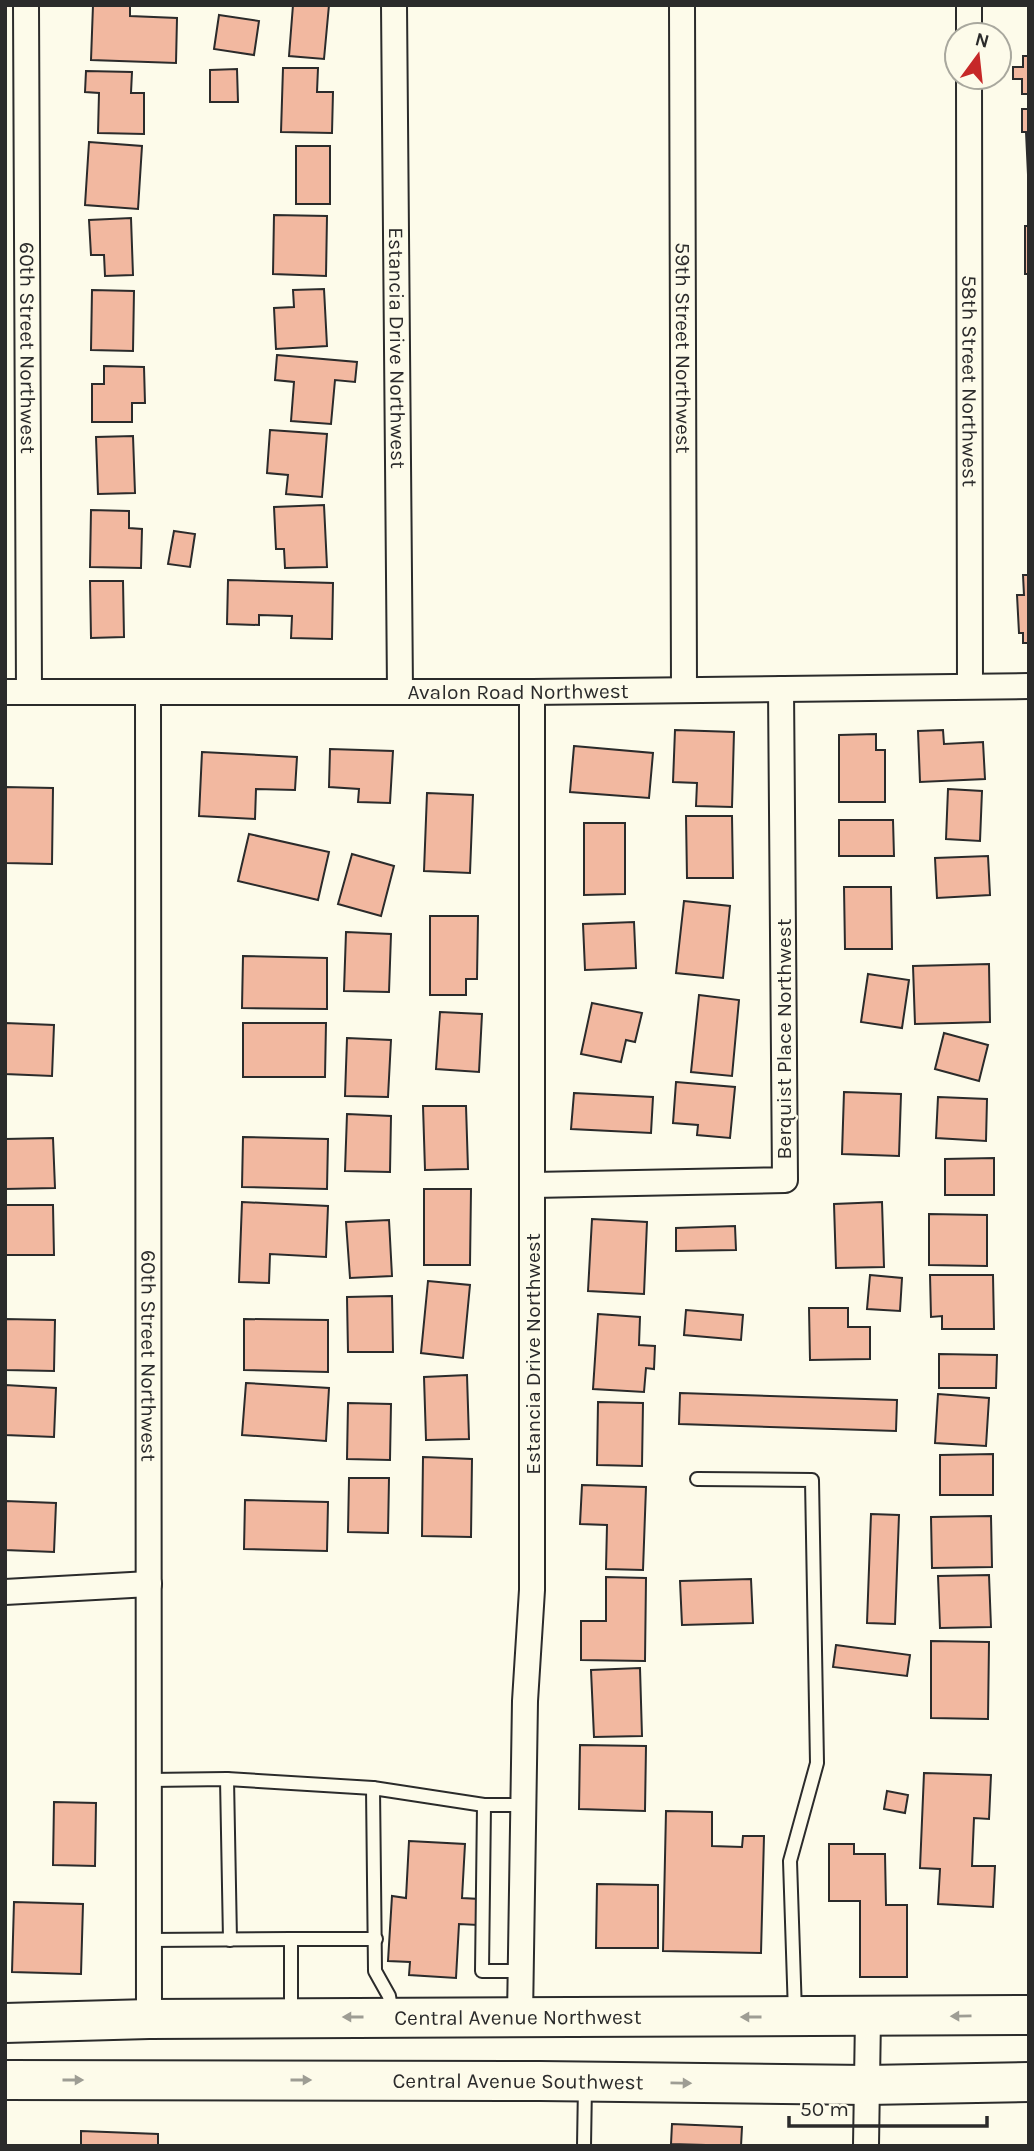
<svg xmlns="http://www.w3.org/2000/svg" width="1034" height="2151" viewBox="0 0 1034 2151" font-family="Karla,sans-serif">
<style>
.building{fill:#f2b8a0;stroke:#2b2b2b;stroke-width:2}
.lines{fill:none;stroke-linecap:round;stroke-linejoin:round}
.service-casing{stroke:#2b2b2b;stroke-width:16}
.minor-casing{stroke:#2b2b2b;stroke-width:28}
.primary-casing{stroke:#2b2b2b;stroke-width:42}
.service{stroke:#fdfbea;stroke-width:12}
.minor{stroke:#fdfbea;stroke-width:24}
.primary{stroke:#fdfbea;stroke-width:38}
.oneway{fill:#9e9d94}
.labels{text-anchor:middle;stroke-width:5;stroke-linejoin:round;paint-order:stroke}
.street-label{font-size:21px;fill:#2b2b2b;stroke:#fdfbea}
</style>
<rect width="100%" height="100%" fill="#fdfbea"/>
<g class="building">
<polygon points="93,5 130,5 130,16 177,18 176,63 91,60"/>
<polygon points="293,5 329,5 324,59 289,56"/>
<polygon points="219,15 259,21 254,55 214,49"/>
<polygon points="1023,56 1029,56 1029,94 1022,94 1022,79 1013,79 1013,67 1023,67"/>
<polygon points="283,68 318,68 317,92 333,92 332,133 281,132"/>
<polygon points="237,69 238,102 210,102 210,70"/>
<polygon points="86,71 132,72 131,93 144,93 144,134 98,133 99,93 85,92"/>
<polygon points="1022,109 1029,109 1029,196 1026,132 1022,132"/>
<polygon points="89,142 142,146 138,209 85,205"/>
<rect x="296" y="146" width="34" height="58"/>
<polygon points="274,215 327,216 326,276 273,274"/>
<polygon points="131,218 133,275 105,276 104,255 91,255 89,220"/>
<rect x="1025" y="226" width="4" height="48"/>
<polygon points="324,289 327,346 276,349 274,308 294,307 293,290"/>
<polygon points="92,290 134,291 133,351 91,350"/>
<polygon points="277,355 357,362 355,382 335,380 331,424 291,421 294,382 275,380"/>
<polygon points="104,366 144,367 145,403 132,403 132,422 92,422 92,384 104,384"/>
<polygon points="270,430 327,434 322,497 286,494 288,475 267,473"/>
<polygon points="133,436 135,493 98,494 96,437"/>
<polygon points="324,505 327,567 285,568 284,549 276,549 274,507"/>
<polygon points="91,510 129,511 129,528 142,529 141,568 90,567"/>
<polygon points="174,531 195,534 190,567 168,564"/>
<polygon points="1023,575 1029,575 1029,643 1023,643 1023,633 1019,633 1017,595 1024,595"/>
<polygon points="228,580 333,583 332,639 291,638 292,616 259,615 259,625 227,624"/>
<polygon points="90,581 123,581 124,637 91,638"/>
<polygon points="675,730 734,732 732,807 696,806 697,783 673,782"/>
<polygon points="943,730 944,744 983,742 985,779 920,782 918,731"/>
<polygon points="876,734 876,750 885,750 885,802 839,802 839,735"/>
<polygon points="574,746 653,753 649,798 570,792"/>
<polygon points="330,749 393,751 390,803 358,802 359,789 329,787"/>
<polygon points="202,752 297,757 295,790 256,789 255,819 199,816"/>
<polygon points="5,787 53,788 52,864 5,863"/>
<polygon points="948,789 982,791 980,841 946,839"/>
<polygon points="427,793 473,795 470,873 424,871"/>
<polygon points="686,816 732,816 733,878 687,878"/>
<polygon points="839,820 893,820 894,856 839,856"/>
<polygon points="584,823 625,823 625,894 584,895"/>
<polygon points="249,834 329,852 318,900 238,881"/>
<polygon points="352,854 394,866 381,916 338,904"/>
<polygon points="988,856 990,895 937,898 935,858"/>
<polygon points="844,887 891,887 892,949 845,949"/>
<polygon points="684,901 730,906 723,978 676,973"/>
<polygon points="430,916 478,916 477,979 466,979 466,995 430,995"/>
<polygon points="634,922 636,968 585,970 583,924"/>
<polygon points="346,932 391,934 389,992 344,991"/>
<polygon points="243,956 327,958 327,1009 242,1008"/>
<polygon points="989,964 990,1022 915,1024 913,966"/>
<polygon points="868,974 909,980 902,1028 861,1022"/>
<polygon points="699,995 739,1000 732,1076 691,1072"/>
<polygon points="592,1003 642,1013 635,1042 626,1040 621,1062 581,1054"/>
<polygon points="440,1012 482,1014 479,1072 436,1069"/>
<polygon points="5,1023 54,1025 52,1076 5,1074"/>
<polygon points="243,1023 326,1023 325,1077 243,1077"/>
<polygon points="944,1033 988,1045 979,1081 935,1069"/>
<polygon points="347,1038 391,1040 388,1097 345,1096"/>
<polygon points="676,1082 735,1087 730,1138 697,1135 698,1125 673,1123"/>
<polygon points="844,1092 901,1094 899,1156 842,1154"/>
<polygon points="574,1093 653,1097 651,1133 571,1129"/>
<polygon points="938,1097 987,1099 986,1141 936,1138"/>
<polygon points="423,1106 466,1106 468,1169 425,1170"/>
<polygon points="347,1114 391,1116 390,1172 345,1171"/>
<polygon points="243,1137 328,1139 327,1189 242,1187"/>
<polygon points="53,1138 55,1188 5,1189 5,1139"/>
<polygon points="994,1158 994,1195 945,1195 945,1159"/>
<polygon points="424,1189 471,1189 470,1265 424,1265"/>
<polygon points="242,1202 328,1206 326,1257 270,1254 269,1283 239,1282"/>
<polygon points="882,1202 884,1267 836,1268 834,1204"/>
<polygon points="5,1205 53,1205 54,1255 5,1255"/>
<polygon points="929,1214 987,1215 987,1266 929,1265"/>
<polygon points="592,1219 647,1222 644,1294 588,1291"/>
<polygon points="389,1220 392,1276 350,1278 346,1222"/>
<polygon points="735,1226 736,1250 676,1251 676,1228"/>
<polygon points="870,1275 902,1278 900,1311 867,1309"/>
<polygon points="930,1275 993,1275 994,1329 942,1329 942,1316 931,1317"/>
<polygon points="428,1281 470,1285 463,1358 421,1353"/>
<polygon points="392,1296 393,1352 348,1352 347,1297"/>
<polygon points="809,1308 848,1308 848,1327 870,1327 870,1359 810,1360"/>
<polygon points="686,1310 743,1315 741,1340 684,1335"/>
<polygon points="598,1314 640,1317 639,1345 655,1346 654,1369 646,1368 644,1392 593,1389"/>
<polygon points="5,1319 55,1320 54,1371 5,1370"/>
<polygon points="244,1319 328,1320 328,1372 244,1370"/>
<polygon points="939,1354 997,1355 996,1388 939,1388"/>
<polygon points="467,1375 469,1439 426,1440 424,1377"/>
<polygon points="246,1383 329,1388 326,1441 242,1435"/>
<polygon points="5,1385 56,1388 54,1437 5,1435"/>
<polygon points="680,1393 897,1400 896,1431 679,1424"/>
<polygon points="938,1394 989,1398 986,1446 935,1443"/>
<polygon points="598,1402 643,1403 642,1466 597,1465"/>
<polygon points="348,1403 391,1404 390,1460 347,1459"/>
<polygon points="993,1454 993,1495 940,1495 940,1455"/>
<polygon points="423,1457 472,1459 471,1537 422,1536"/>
<polygon points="349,1478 389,1478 388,1533 348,1532"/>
<polygon points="582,1485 646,1487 643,1570 606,1569 607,1525 580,1524"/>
<polygon points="245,1500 328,1502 327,1551 244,1549"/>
<polygon points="5,1501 56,1503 54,1552 5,1550"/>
<polygon points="871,1514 899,1515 895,1624 867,1623"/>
<polygon points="991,1516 992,1567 932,1568 931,1517"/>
<polygon points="989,1575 991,1627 940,1628 938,1576"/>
<polygon points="606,1577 646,1578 645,1661 581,1660 581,1621 606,1621"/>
<polygon points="751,1579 753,1623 682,1625 680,1581"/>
<polygon points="931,1641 989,1642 988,1719 931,1718"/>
<polygon points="836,1645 910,1655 907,1676 833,1667"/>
<polygon points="640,1668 642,1736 594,1737 591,1670"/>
<polygon points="580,1745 646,1746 645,1811 579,1809"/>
<polygon points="924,1773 991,1775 989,1819 974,1818 972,1866 995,1866 993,1907 938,1904 940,1869 920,1868"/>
<polygon points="887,1791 908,1795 905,1813 884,1809"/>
<polygon points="54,1802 96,1803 95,1866 53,1865"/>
<polygon points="666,1811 712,1812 712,1846 742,1847 743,1836 764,1836 761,1953 663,1951"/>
<polygon points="409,1841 465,1844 462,1898 480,1899 478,1925 459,1924 456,1978 409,1975 410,1962 388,1961 392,1896 406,1898"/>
<polygon points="829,1844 854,1844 854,1854 885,1854 886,1905 907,1905 907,1977 860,1977 860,1901 829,1901"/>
<polygon points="597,1884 658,1885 658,1948 596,1948"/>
<polygon points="14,1902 83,1904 81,1974 12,1972"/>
<polygon points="672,2124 742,2127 741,2146 671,2144"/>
<polygon points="81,2131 158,2134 158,2146 81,2146"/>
</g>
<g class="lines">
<defs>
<g id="service">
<polyline points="697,1479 812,1480 817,1763 790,1861 795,2013"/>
<polyline points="227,1779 373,1788"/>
<polyline points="150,1780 227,1779 230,1940"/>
<polyline points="484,1805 482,1971 520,1971"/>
<polyline points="149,1940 291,1939"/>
<polyline points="291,2014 291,1939 376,1939"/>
<polyline points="392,2014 389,1996 375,1971 373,1788 484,1805 523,1805"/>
<polyline points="584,2146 585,2085"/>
</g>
<g id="minor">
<path id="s1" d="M26,5l3,687"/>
<path id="s2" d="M394,5l6,685"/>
<path id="s3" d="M682,5l2,685"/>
<polyline points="969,5 969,35"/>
<path id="s4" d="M969,77l1,609"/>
<path id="s5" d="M5,692h527l497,-6"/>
<path id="s6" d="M148,693l1,1326"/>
<polyline points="533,1185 785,1180 781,689"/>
<polyline points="5,1592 149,1584"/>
<polyline points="520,2016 525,1701 532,1590 532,692"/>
<polyline points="866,2146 868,2017"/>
</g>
<g id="primary">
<path id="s7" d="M5,2023l144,-4 880,-4"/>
<path id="s8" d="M5,2080l535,1 327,4 162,-3"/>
</g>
</defs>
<use href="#service" class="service-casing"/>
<use href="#minor" class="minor-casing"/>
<use href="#primary" class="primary-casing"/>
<use href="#service" class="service"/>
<use href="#minor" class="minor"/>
<use href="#primary" class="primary"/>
</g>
<defs><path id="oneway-solid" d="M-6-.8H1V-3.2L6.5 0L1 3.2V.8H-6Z" transform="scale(1.75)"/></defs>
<g class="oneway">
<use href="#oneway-solid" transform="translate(961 2016) rotate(179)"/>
<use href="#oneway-solid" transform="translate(353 2017) rotate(180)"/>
<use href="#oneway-solid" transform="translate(751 2017) rotate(-180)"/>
<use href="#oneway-solid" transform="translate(73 2080)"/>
<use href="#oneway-solid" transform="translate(301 2080)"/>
<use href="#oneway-solid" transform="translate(681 2083) rotate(1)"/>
</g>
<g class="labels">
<g class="street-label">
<text dy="7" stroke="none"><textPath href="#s1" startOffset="343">60th Street Northwest</textPath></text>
<text dy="7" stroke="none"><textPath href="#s2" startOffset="343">Estancia Drive Northwest</textPath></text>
<text dy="7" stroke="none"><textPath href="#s3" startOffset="343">59th Street Northwest</textPath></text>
<text dy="7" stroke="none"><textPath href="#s4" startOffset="304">58th Street Northwest</textPath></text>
<text dy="7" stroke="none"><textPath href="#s5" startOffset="513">Avalon Road Northwest</textPath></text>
<text transform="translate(784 1039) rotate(-90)" y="7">Berquist Place Northwest</text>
<text transform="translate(533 1354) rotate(-90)" y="7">Estancia Drive Northwest</text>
<text dy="7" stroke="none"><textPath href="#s6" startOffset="663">60th Street Northwest</textPath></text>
<text dy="7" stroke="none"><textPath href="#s7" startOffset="513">Central Avenue Northwest</textPath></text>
<text dy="7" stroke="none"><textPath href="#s8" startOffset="513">Central Avenue Southwest</textPath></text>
</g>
</g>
<rect width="1034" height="2151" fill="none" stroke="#2b2b2b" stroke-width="14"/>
<g transform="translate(978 56) rotate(15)"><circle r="33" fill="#fdfbea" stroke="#a9a89e" stroke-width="2"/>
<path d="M0-5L12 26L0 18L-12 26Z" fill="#c62828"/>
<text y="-10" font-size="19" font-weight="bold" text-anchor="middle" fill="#2b2b2b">N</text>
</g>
<path d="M789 2116v10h198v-10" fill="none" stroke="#2b2b2b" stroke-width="3.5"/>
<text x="800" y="2116" font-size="21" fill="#2b2b2b" stroke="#fdfbea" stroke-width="5" paint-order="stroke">50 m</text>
</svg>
